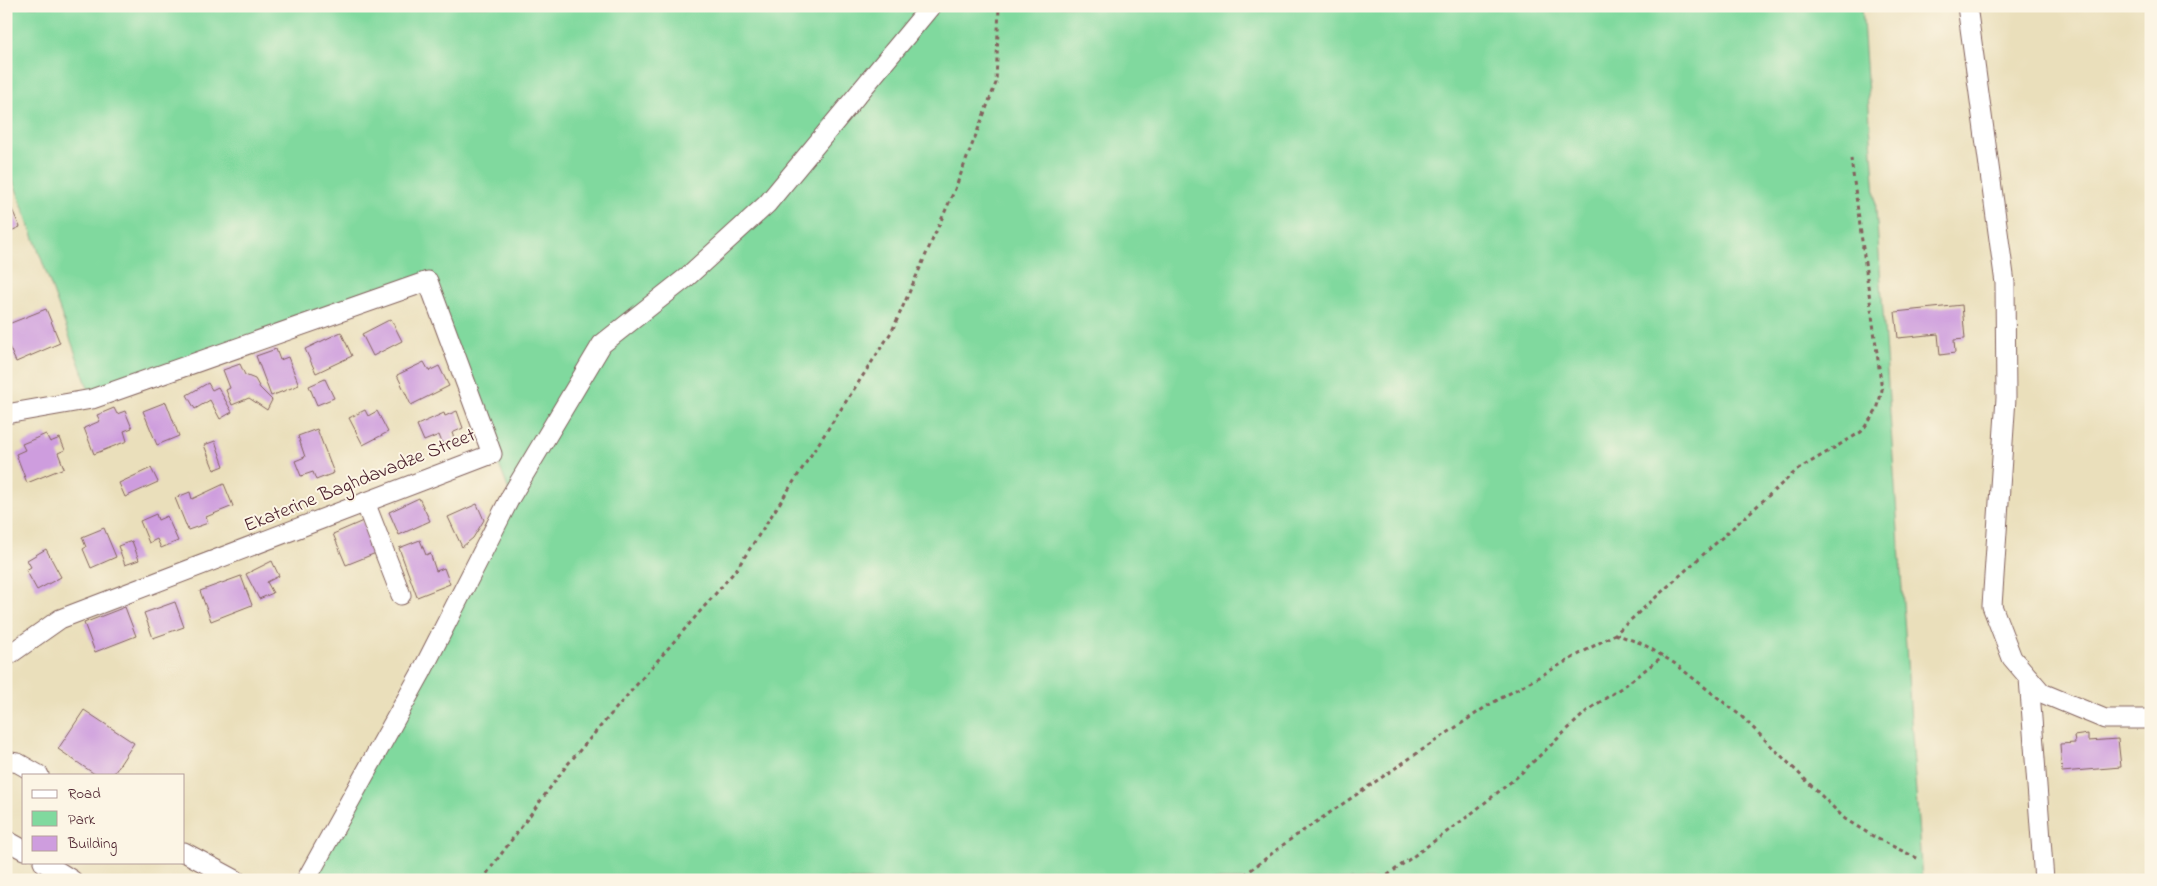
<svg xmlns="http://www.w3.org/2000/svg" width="2157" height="886" viewBox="0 0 2157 886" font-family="'Indie Flower',sans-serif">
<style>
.green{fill:#80d99e;stroke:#657c64}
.building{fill:#ce9dde}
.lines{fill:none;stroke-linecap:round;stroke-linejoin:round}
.minor-casing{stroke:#82625d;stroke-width:21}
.path{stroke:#82625d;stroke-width:3;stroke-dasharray:4 4;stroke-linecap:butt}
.minor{stroke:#fff;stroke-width:19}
.labels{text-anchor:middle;stroke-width:4;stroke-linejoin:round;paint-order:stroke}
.street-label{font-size:20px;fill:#4a1f2b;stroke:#fcf5e5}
</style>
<rect width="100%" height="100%" fill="#fcf5e5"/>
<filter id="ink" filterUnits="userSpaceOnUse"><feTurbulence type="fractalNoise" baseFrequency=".02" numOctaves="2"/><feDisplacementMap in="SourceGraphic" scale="10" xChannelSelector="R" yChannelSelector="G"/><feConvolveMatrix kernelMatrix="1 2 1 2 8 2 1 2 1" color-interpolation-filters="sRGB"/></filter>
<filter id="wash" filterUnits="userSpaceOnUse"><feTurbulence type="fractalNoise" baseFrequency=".0096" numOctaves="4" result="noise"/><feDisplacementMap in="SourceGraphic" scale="20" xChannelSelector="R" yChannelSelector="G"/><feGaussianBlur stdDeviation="1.12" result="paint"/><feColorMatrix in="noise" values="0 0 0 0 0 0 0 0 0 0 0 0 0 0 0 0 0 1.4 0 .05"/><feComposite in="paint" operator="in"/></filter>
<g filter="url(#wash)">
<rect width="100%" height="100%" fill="#eadfbb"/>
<polygon class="green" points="6,6 1862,6 1922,880 306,880 511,496 428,281 92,399 6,161"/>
<g id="blocks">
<g class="building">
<polygon points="9,203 20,227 6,233 6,204"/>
<polygon points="1962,305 1965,339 1954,340 1955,353 1940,355 1938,334 1898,338 1895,312"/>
<polygon points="46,309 60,343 16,362 6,340 6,325"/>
<polygon points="391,319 402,341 373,356 362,334"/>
<polygon points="341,332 352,356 316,373 305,349"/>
<polygon points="276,349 280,360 288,357 299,385 271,396 256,356"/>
<polygon points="424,362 429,371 439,366 449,386 411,405 397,375"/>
<polygon points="240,364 245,375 255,379 260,388 272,400 267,410 249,398 232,405 226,390 230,388 223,370"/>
<polygon points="325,379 334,398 317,405 309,386"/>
<polygon points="208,383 212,390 218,387 232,412 220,419 210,400 195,409 187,395"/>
<polygon points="166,402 179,436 157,445 143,411"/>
<polygon points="114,408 117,414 125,411 132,428 124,431 127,441 94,454 84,428 100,421 97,415"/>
<polygon points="365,410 368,416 377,411 388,432 363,445 349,418"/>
<polygon points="457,411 463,428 452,433 455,440 443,445 439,435 424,441 417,425 444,413 445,416"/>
<polygon points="317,429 334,473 316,480 313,472 301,476 295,461 305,457 298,436"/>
<polygon points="46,434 50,442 60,438 65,450 58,453 64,468 27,483 16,454 25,450 22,444"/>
<polygon points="215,441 224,466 214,470 204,445"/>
<polygon points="151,468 158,482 125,497 119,483"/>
<polygon points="224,484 233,506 206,517 208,523 188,530 175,498 190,492 192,499"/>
<polygon points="419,498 430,521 399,535 389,512"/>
<polygon points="477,504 484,520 473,538 462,547 448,517"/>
<polygon points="156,514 158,520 167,516 178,541 161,548 157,539 149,543 140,521"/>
<polygon points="363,521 376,553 346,565 333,534"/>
<polygon points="104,528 116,557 91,568 83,549 86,547 82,537"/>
<polygon points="420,540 426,555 430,553 436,571 444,568 450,584 417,597 399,548"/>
<polygon points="132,541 139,560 125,565 118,546"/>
<polygon points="46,549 61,577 37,590 26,570 31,567 27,560"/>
<polygon points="272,561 279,576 267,582 273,593 259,599 246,574"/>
<polygon points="241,576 252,605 211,621 200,591"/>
<polygon points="175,602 184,627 153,638 144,613"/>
<polygon points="125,607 136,636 95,652 84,623"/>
<polygon points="84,710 134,743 113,775 96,775 58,749"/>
<polygon points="2088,734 2088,741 2118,739 2121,767 2062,772 2060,744 2075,743 2074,736"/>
</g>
</g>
</g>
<g filter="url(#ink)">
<use href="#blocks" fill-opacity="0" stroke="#82625d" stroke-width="1"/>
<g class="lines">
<defs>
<g id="minor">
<polyline points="1967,6 2005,283 2006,398 1992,606 2012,658 2042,693 2105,719 2151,719"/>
<polyline points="6,414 92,399 428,281 492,454 60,619 6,657"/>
<polyline points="365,502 401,595"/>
<polyline points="2029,678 2044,880"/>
<polyline points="6,761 18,763 39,775"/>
<polyline points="6,840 24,850"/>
<polyline points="184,852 236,880"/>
<polyline points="43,862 72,880"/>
<polyline points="306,880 421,673 511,496 602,344 687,277 767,204 931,6"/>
</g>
</defs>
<use href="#minor" class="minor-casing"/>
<g class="path">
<polyline points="1615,634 1643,644 1674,663 1741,716 1845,819 1876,838 1919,859"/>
<polyline points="482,880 567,765 736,570 892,331 955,189 996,83 999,6"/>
<polyline points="1238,880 1288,841 1487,706 1615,634 1797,470 1861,432 1877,410 1882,390 1851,159"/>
<polyline points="1381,880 1467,817 1517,777 1588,710 1627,684 1663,656"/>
</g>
<use href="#minor" class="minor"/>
</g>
</g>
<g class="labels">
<g class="street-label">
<text transform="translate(359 479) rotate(-22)" y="7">Ekaterine Baghdavadze Street</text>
</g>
</g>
<rect width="2157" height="886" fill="none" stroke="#fcf5e5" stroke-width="25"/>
<rect x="22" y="774" width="162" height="90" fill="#fcf5e5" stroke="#b59f9b"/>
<rect x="32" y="790" width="25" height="8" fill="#ffffff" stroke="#b59f9b"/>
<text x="68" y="798" font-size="15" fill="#4a1f2b">Road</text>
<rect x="32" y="811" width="25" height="15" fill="#80d99e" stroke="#b59f9b"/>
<text x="68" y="824" font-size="15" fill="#4a1f2b">Park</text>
<rect x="32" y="836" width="25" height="15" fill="#ce9dde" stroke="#b59f9b"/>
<text x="68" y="848" font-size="15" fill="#4a1f2b">Building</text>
</svg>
